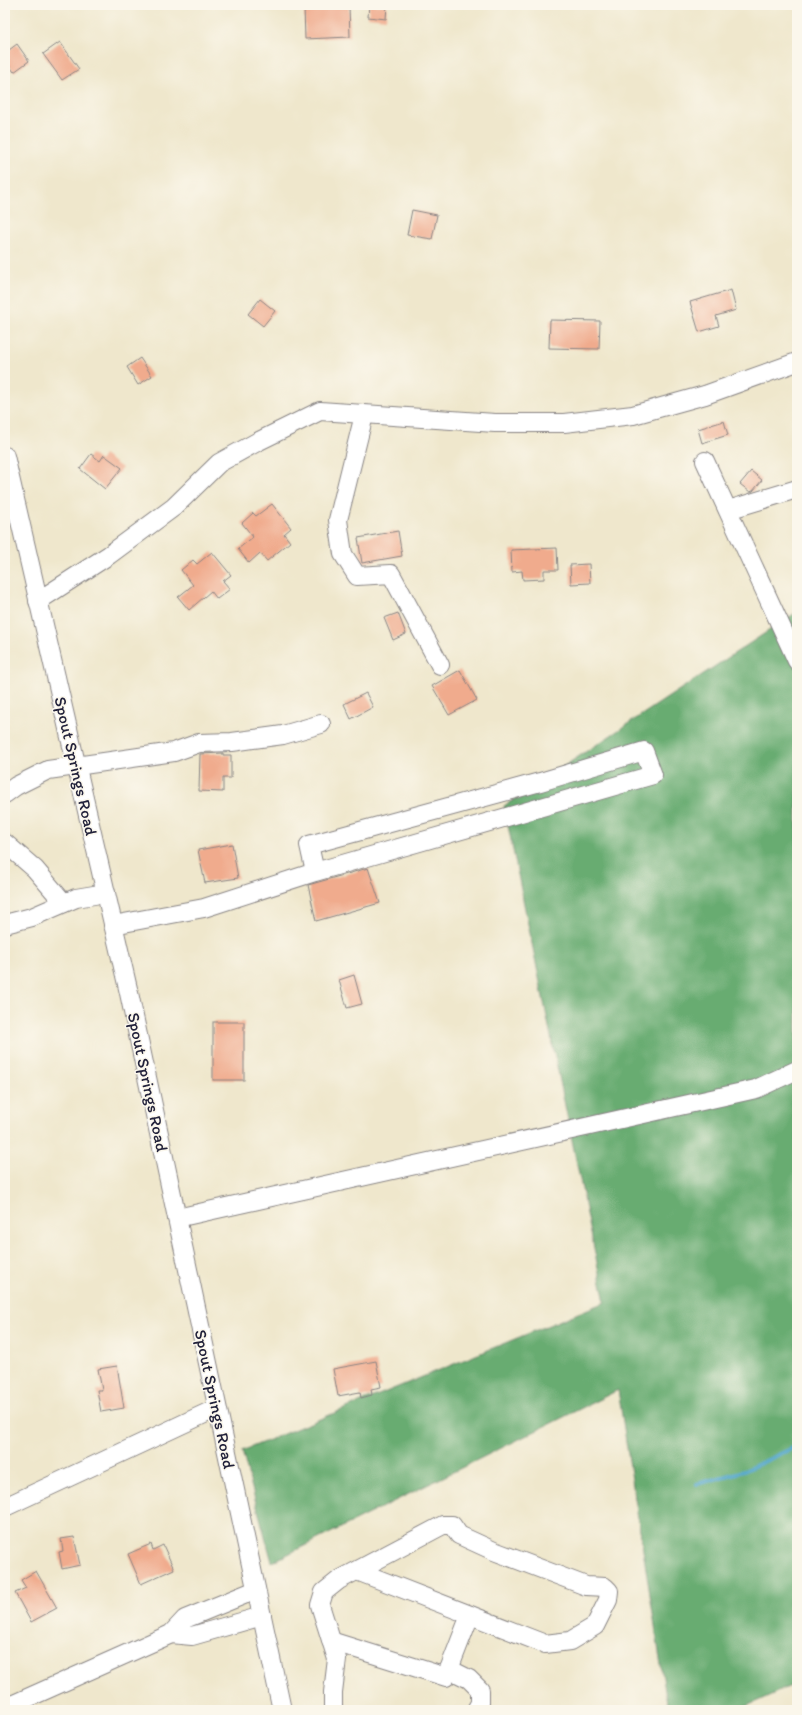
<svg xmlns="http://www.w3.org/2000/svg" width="802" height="1715" viewBox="0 0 802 1715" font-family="Itim,sans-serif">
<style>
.forest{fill:#68ac71;stroke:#456756}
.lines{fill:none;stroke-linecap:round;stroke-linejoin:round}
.stream{stroke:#4fa5cb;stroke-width:4}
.building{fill:#f0ab8d}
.minor-casing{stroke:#888484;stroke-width:20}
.minor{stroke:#fff;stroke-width:18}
.labels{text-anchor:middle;stroke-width:3;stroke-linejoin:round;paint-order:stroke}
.street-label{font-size:17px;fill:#22223b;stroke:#fbf7ec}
</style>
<rect width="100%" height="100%" fill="#fbf7ec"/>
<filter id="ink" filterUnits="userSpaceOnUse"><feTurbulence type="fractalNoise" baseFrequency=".025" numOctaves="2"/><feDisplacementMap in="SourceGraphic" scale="8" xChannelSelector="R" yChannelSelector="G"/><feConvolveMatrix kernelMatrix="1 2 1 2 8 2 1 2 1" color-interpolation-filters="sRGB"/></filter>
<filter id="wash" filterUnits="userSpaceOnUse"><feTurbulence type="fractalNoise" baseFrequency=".012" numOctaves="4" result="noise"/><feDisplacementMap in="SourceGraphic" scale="16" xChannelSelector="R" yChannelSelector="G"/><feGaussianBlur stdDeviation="0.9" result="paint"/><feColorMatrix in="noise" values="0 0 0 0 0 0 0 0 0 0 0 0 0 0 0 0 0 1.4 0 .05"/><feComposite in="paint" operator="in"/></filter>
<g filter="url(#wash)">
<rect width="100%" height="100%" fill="#efe7cc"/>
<polygon class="forest" points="797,612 797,1683 738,1710 668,1710 618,1390 272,1562 242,1451 605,1302 504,806"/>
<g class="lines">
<polyline class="stream" points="697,1484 744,1471 797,1446"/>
</g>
<g id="blocks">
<g class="building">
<polygon points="369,5 387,5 386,19 368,17"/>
<polygon points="349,6 350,37 305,39 304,7"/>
<polygon points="60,42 79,69 62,80 43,54"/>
<polygon points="17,44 29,61 14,72 5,60 5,53"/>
<polygon points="412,210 437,215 432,239 407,235"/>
<polygon points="731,290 736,310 716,316 719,326 699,332 690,302"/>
<polygon points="260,299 275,311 263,326 248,314"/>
<polygon points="550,320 600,321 599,349 549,348"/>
<polygon points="140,358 152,376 138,385 127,367"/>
<polygon points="724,421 728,435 702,443 698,429"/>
<polygon points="91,454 100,461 104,455 122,468 105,489 80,469"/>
<polygon points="751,471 762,480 753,491 750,492 740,484"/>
<polygon points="272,504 291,528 284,534 290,542 267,561 260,553 249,563 238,549 253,537 242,523 253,513 256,516"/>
<polygon points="398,531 402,556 362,563 358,538"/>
<polygon points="557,548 558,570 544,570 544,579 523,580 522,571 512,572 511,550"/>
<polygon points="212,552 231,575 223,581 230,589 217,599 211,591 189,610 178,597 193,585 181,570 193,560 197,564"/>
<polygon points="589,564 590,583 571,584 570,565"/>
<polygon points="398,613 406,634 393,640 384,618"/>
<polygon points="460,670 477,700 449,715 432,686"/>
<polygon points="366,693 373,707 351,719 344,704"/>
<polygon points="223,753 223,755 231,755 231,778 223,778 223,792 199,791 200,754"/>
<polygon points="232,844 238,878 205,883 198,850"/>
<polygon points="368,868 380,903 316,921 308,885"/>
<polygon points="354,975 362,1004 347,1008 339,980"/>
<rect x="213" y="1022" width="31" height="58"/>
<polygon points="376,1361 381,1387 371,1389 372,1395 361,1398 360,1392 338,1396 333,1369"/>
<polygon points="117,1366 124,1408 101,1412 97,1390 102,1390 98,1369"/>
<polygon points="74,1537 80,1565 62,1569 59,1552 63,1551 61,1539"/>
<polygon points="151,1544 153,1550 163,1545 174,1569 141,1584 128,1554"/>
<polygon points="36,1571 57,1608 31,1622 15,1593 26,1588 21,1580"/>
</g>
</g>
</g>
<g filter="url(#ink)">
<use href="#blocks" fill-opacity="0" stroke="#888484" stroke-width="1"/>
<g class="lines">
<defs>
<g id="minor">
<polyline points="364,415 338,520 343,554 357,576 391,574 440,665"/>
<polyline points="5,456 129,993 282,1710"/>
<polyline points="705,461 797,661"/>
<polyline points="728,510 797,489"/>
<polyline points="38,601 109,555 174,507 219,463 257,442 320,411 495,423 564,423 633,415 705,395 797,362"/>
<polyline points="5,794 16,786 48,770 174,752 199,743 232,742 283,735 321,724"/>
<polyline points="5,843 35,869 64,903"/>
<polyline points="5,924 32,917 76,898 106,893"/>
<polyline points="113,925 204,908 315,872 653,775 644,751 540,782 309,845 315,872"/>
<polyline points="177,1218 756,1089 797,1070"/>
<polyline points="5,1507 217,1408"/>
<polyline points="171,1634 192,1636 262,1616"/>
<polyline points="331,1641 446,1677 470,1615"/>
<polyline points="449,1669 469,1679 480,1690 480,1703 476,1710"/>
<polyline points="5,1708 171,1634 185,1619 256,1590"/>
<polyline points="333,1710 333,1692 337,1659 320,1605 324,1592 339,1580 443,1525 452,1525 459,1535 494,1551 586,1586 605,1587 609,1591 608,1600 595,1626 570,1641 545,1644 357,1571"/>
</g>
</defs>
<use href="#minor" class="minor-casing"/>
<use href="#minor" class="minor"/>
</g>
</g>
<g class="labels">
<g class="street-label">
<text transform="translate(76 766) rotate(77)" y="6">Spout Springs Road</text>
<text transform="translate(148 1082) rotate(78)" y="6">Spout Springs Road</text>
<text transform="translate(215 1399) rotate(78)" y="6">Spout Springs Road</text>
</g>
</g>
<rect width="802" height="1715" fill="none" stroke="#fbf7ec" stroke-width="20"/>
</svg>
